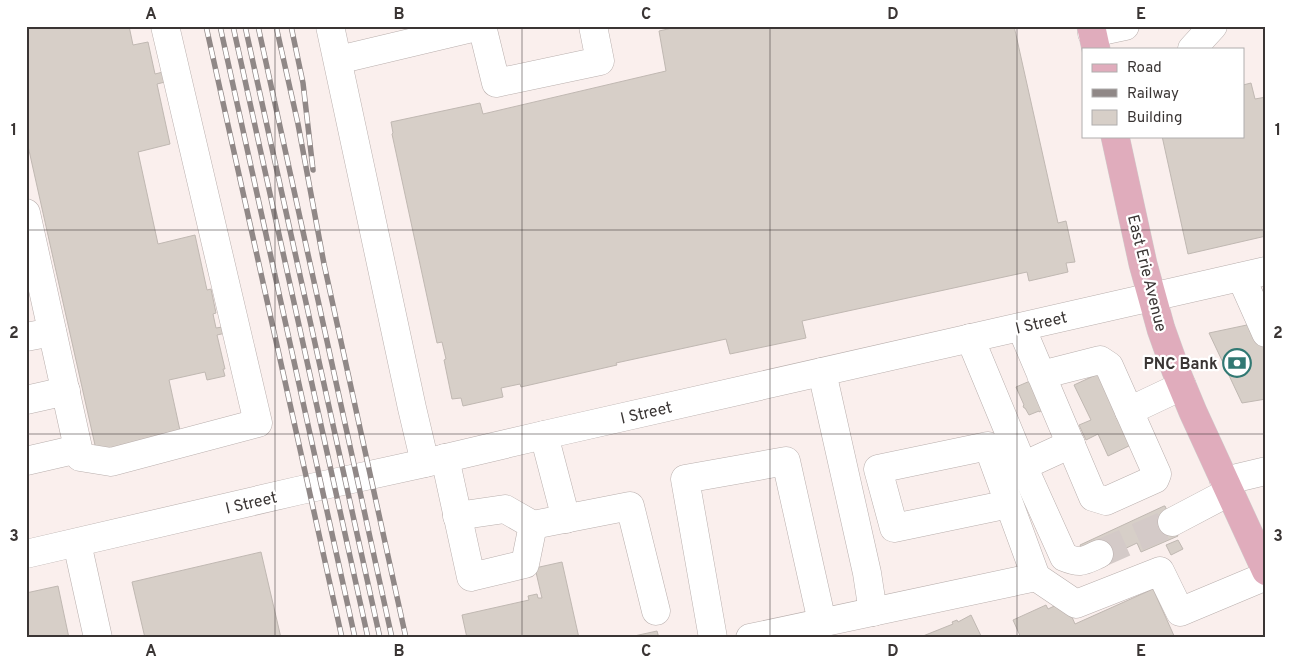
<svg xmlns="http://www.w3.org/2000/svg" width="1292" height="664" viewBox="0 0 1292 664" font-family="Overpass,sans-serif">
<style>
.building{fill:#d7cfc8;stroke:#c0b8b2}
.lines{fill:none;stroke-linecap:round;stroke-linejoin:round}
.minor-tunnel{stroke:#d4cac8;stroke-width:28;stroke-dasharray:28 14;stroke-linecap:butt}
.minor-casing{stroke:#b9afad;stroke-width:29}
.major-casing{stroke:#d0cfce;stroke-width:29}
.minor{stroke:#fff;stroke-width:28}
.major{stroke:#e0acbc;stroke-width:28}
.rail-casing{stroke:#908887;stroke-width:5.5}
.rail{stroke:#fff;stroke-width:4;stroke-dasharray:11;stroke-linecap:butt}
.grid{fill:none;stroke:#3a3534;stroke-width:1;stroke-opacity:0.55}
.labels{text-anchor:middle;stroke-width:4.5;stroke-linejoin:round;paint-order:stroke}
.street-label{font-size:16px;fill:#3a3534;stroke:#fff}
.poi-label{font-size:16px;font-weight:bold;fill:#3a3534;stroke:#fff;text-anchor:end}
.neatline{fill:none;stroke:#3a3534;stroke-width:2}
.grid-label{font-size:16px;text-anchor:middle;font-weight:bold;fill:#3a3534}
</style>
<rect width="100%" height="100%" fill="#faefed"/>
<g class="building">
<polygon points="26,26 129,26 133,45 148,42 155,74 163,72 165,82 157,84 170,144 138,152 158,244 195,235 207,290 211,289 216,313 213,314 216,328 229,326 230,332 217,335 225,369 223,369 225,376 207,380 205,372 169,380 181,435 97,454 26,137"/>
<polygon points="681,26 1014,26 1058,223 1066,221 1075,262 1066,263 1068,272 1029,281 1027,272 802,321 806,338 730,354 726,339 616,363 617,365 521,387 520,384 501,388 503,397 463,406 461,398 452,399 444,360 446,359 442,342 437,343 392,134 393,133 391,122 480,103 483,114 666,71 659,31"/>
<polygon points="1251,83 1255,99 1266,97 1266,236 1188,254 1162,136 1243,136 1243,85"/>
<polygon points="1261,322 1258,336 1266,353 1266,399 1242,403 1209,333"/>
<polygon points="1100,373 1133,444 1108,456 1098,434 1086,440 1079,425 1091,420 1074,385"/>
<polygon points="1030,381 1043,410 1039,412 1039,411 1029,415 1025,408 1024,408 1023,406 1024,405 1016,387"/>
<polygon points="1164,506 1165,506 1178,536 1141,552 1137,543 1101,560 1082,550 1080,545"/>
<polygon points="1178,540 1183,549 1171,555 1166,545"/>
<polygon points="261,552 281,638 145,638 132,582"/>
<polygon points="562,562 579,638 467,638 462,615 529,600 528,596 537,594 538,598 542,598 535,568"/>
<polygon points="58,586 69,638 26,638 26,593"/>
<polygon points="1153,589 1175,638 1021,638 1013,620 1046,605 1048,609 1065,601 1075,624"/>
<polygon points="971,615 982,638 923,638 923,636 953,624 952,622 957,620 958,622"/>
<polygon points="657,631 659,638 625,638"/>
</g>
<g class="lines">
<polyline class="minor-tunnel" points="1099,554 1172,522"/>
<defs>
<g id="minor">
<polyline points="330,26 412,408 425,463"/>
<polyline points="482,26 496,83 600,61 593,26"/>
<polyline points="1092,33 1125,26"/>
<polyline points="1192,49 1213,26"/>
<polyline points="338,60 481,26"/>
<polyline points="26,213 80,457 111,462 258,423 165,26"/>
<polyline points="1241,277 1266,333"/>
<polyline points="1021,327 1093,497 1106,501 1155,479 1157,474 1109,366 1100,360 1041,375"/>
<polyline points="26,337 52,332"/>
<path d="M970,338l53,128 41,91c17,7 19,4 35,-3"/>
<polyline points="822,372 867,573 873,612"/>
<polyline points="26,400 66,391"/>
<polyline points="1129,411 1182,386"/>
<polyline points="544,435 566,519"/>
<polyline points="445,458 471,577 525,564 533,525 630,506 656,611"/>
<polyline points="26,461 78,449"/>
<polyline points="1023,466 1071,444"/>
<polyline points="1224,481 1266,471"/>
<polyline points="1009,504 894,528 878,469 988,446 1036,577"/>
<polyline points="457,516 505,509 533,525"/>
<polyline points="1172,522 1229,492"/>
<polyline points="77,543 98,638"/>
<polyline points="26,554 297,491 425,463 544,435 1266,271"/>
<polyline points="713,638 685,479 786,461 822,622"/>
<polyline points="750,638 1036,577 1076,604 1160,571 1180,612 1266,576"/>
</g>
<g id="major">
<polyline points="1091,26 1096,49"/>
<polyline points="1115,136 1143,264 1161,329 1176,371 1193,412 1266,571"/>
</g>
</defs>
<use href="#minor" class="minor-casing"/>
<use href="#major" class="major-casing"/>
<use href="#minor" class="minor"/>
<use href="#major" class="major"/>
<defs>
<g id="rail">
<polyline points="206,26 342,638"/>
<polyline points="220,26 355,638"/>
<polyline points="233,26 368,638"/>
<polyline points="245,26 380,638"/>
<polyline points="258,26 392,638"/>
<polyline points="276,26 298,124 324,264 406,638"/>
<polyline points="291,26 303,83 313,170"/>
</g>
</defs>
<use href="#rail" class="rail-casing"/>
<use href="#rail" class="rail"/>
</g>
<path class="grid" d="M275,26v612M522,26v612M770,26v612M1017,26v612M26,230h1240M26,434h1240"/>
<defs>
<symbol id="bank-ring" viewBox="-11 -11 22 22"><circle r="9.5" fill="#fff" stroke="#317973" stroke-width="1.5"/><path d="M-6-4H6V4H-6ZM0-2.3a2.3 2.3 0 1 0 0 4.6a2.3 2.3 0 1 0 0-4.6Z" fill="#317973"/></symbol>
</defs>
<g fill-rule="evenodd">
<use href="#bank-ring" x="1221" y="347" width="32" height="32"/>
</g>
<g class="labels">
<g class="street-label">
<text transform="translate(1148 273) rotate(76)" y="6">East Erie Avenue</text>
<text transform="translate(1041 322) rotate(-13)" y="6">I Street</text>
<text transform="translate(646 412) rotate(-13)" y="6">I Street</text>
<text transform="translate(251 502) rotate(-13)" y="6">I Street</text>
</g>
<g class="poi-label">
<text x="1218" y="369">PNC Bank</text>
</g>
</g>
<rect width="1292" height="664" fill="none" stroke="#ffffff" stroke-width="55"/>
<rect x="1082" y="48" width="162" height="90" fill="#ffffff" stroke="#b0aeae"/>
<rect x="1092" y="64" width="25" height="8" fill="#e0acbc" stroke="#b0aeae"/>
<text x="1127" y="72" font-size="15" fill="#3a3534">Road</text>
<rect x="1092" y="89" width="25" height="8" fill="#908887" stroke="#b0aeae"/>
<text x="1127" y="98" font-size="15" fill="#3a3534">Railway</text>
<rect x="1092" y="110" width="25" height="15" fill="#d7cfc8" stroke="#b0aeae"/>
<text x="1127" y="122" font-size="15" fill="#3a3534">Building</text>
<rect x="28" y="28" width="1236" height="608" class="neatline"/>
<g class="grid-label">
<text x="151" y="19">A</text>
<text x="399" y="19">B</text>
<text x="646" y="19">C</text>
<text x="893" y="19">D</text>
<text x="1141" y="19">E</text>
<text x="14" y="135">1</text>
<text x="1278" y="135">1</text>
<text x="14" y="338">2</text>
<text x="1278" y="338">2</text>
<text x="14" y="541">3</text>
<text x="1278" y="541">3</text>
<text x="151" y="656">A</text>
<text x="399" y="656">B</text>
<text x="646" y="656">C</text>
<text x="893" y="656">D</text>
<text x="1141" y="656">E</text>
</g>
</svg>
